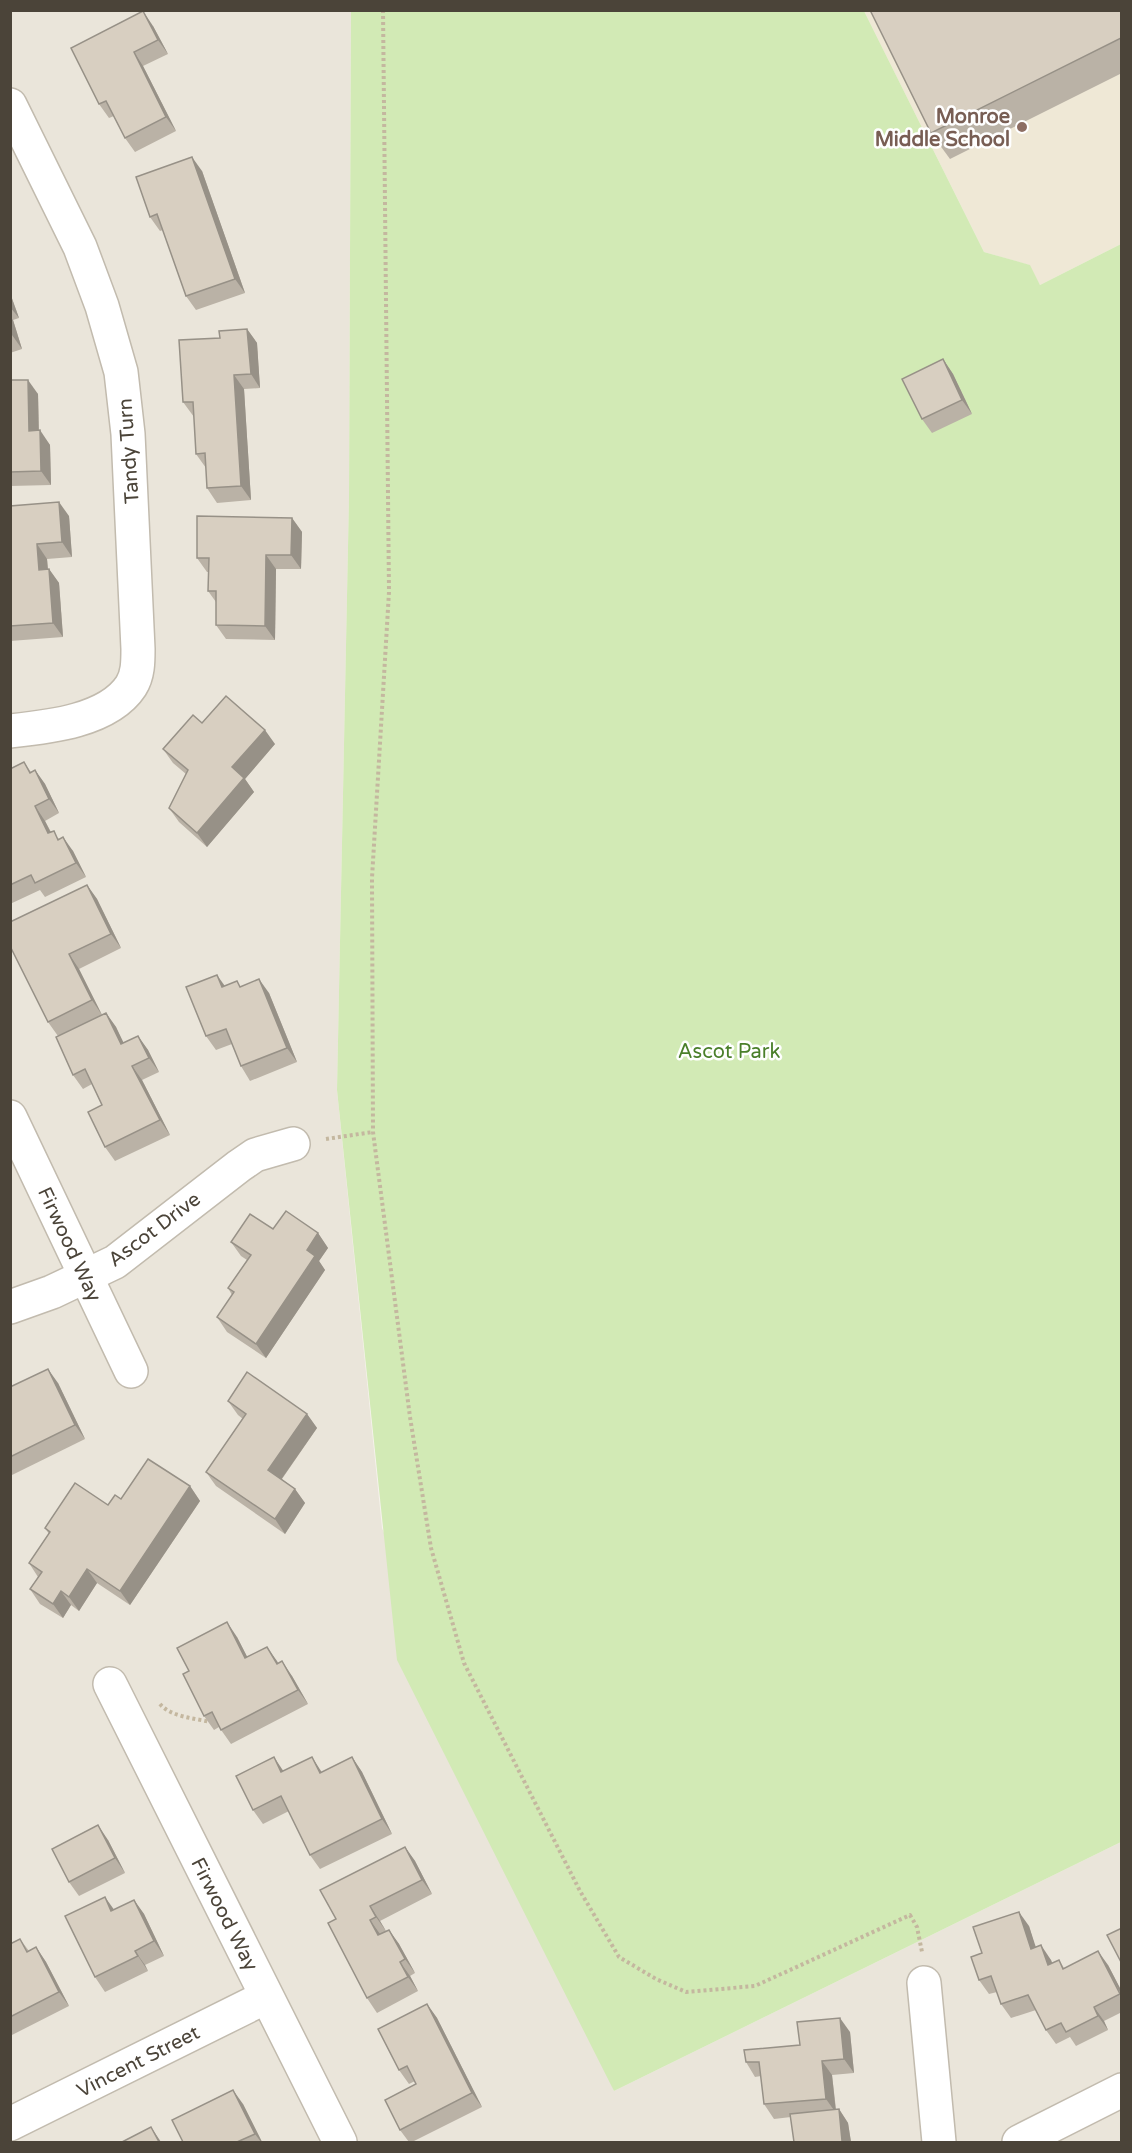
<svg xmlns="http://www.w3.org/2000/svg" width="1132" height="2153" viewBox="0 0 1132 2153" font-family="'Varela Round',sans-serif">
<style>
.residential{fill:#eae5da}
.education{fill:#efe8d6}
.green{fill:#d2eab5}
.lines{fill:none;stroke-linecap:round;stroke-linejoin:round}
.minor-casing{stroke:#c2bbae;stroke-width:36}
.path{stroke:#c4b79f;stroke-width:4;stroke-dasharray:3 3;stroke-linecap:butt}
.minor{stroke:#fff;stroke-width:33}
.wall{fill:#bab2a6}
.shaded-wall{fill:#979187}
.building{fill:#d8cfc1;stroke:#979187;stroke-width:1.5}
.education-dot{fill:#8d6e63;stroke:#fff;stroke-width:2}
.labels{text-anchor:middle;stroke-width:5;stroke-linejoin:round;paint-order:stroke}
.education-label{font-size:20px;font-weight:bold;fill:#785e54;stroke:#fff;text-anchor:end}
.street-label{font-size:20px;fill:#4b4439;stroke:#fff}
.park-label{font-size:20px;fill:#4a7f2a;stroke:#fff}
</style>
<rect width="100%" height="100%" fill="#f6f3ec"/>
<polygon class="residential" points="11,11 351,11 349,497 337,1090 382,1528 614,2091 1121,1842 1121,2142 11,2142"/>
<polygon class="education" points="864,11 1121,11 1121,244 1040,285 1029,265 984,252"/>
<polygon class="green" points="351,11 864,11 984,252 1030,265 1040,285 1121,244 1121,1842 614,2091 397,1660 337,1090 349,497"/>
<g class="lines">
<defs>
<g id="minor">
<path d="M10,105l70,142 22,59 19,66 7,62 10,215c0,13 0,26 -7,37 -23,35 -83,41 -121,45"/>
<polyline points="10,1117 131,1371"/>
<polyline points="10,1307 52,1292 115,1262 239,1166 255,1155 293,1144"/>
<polyline points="110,1684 340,2142"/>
<polyline points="924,1983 939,2142"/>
<polyline points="10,2124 266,1997"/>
<polyline points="1019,2142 1122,2090"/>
</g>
</defs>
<use href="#minor" class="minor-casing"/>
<g class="path">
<polyline points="383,10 389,592 372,878 373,1132 410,1417 431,1548 464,1663 580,1891 619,1957 656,1979 686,1992 755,1986 910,1915 917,1927 922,1952"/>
<polyline points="326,1139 373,1132"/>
<path d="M160,1704c11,13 34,14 50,18"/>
</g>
<use href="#minor" class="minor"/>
</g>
<g class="wall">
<polygon points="1122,10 1122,73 950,159 931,133"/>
<polygon points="153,26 168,54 143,66 176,131 135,152 125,138 114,116 109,118 99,104 71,48"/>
<polygon points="202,171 245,293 196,310 186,296 163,230 160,231 150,217"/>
<polygon points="10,293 19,318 13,320 22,349 10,353"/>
<polygon points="247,329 257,343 260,388 244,389 251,500 217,503 207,488 206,468 196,454 194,417 183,402"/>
<polygon points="943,359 953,374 972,414 932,433 922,419"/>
<polygon points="10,380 38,394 39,431 50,445 51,485 10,486"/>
<polygon points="10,506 69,516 72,557 47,559 48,569 49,569 59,583 63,637 10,641"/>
<polygon points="292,518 302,532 301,569 276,569 275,640 226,639 216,625 216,602 208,591 208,572 207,572 197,558"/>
<polygon points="202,723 275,744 245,779 254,792 207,847 179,822 169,808 186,774 173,763 163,749"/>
<polygon points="24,762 31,772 35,770 45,784 59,813 45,821 51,832 73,851 86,877 45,897 40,890 10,904 10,769"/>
<polygon points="87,885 97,899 121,948 79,969 102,1015 106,1013 116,1027 123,1043 138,1036 148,1050 159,1072 142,1080 170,1135 115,1161 105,1147 102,1105 92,1084 83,1089 73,1075 58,1036 48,1022"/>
<polygon points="224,986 241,986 269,993 297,1062 250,1081 241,1066 232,1044 216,1050 206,1036"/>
<polygon points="273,1229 318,1233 328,1248 319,1261 325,1270 266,1358 227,1332 217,1317 232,1295 228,1288 247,1260 241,1256 231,1242"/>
<polygon points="58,1383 85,1439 10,1476 10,1387"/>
<polygon points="228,1401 307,1414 317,1428 282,1479 295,1489 305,1503 285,1534 216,1486 206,1472 243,1419 238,1415"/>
<polygon points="190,1486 200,1501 130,1605 97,1583 79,1611 71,1605 63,1618 40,1604 30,1589 38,1577 29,1563 49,1534 45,1528 108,1505 121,1499"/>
<polygon points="237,1637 247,1657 278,1664 292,1676 308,1704 231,1744 219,1727 214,1730 204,1716"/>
<polygon points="352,1757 362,1772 392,1834 320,1869 310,1855 289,1811 263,1824 253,1810 283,1771 322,1772"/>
<polygon points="108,1840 125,1873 79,1896 69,1882"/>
<polygon points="405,1847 415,1861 432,1894 380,1921 386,1931 389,1930 399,1944 415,1973 410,1976 418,1991 377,2013 367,1998 336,1919"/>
<polygon points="134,1900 144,1914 164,1956 145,1965 148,1971 105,1992 95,1977 114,1910"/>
<polygon points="1029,1926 1035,1947 1051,1960 1052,1963 1059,1960 1064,1968 1108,1965 1122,1992 1122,2012 1104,2021 1108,2030 1076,2046 1070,2037 1056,2044 1046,2030 1036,2010 1011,2018 1001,2004 997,1992 989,1994 979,1980"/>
<polygon points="20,1939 29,1951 36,1947 46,1962 69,2006 10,2036 10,1944"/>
<polygon points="427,2004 437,2018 482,2107 412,2142 409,2142 400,2130 416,2084 415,2081 409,2084 399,2070"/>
<polygon points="850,2032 854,2073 832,2075 836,2109 839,2109 848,2123 851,2142 794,2142 791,2117 774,2119 764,2104 761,2076 755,2077 746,2062 800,2045"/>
<polygon points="243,2104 262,2142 183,2142"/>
</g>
<g class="shaded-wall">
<polygon points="143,11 153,26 168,54 158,40"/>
<polygon points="134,52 143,66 176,131 166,117"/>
<polygon points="192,157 202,171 245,293 235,279"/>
<polygon points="10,293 19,318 10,307"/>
<polygon points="10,317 13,320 22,349 12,335 10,330"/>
<polygon points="247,329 257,343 260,388 251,374"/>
<polygon points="943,359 953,374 972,414 962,400"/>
<polygon points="234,375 244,389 251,500 241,486"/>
<polygon points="28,380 38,394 39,445 29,431"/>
<polygon points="40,430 50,445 51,485 41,471"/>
<polygon points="59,502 69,516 72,557 62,542"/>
<polygon points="292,518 302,532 301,569 291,555"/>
<polygon points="37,544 47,559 49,584 39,570"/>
<polygon points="266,555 276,569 275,640 265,626"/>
<polygon points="49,569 59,583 63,637 53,623"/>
<polygon points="265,730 275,744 245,779 254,792 207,847 197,833 232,767"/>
<polygon points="35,770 45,784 59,813 49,799"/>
<polygon points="35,806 45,821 58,847 48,833"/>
<polygon points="63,837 73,851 86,877 76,863"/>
<polygon points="87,885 97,899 121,948 111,934"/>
<polygon points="69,954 79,969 102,1015 92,1000"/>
<polygon points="217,975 227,989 222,987"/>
<polygon points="259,979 269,993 297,1062 287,1048"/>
<polygon points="106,1013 116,1027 131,1058 121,1044"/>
<polygon points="138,1036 148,1050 159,1072 149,1058"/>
<polygon points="132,1066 142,1080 170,1135 160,1120"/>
<polygon points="318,1233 328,1248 319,1261 325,1270 266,1358 256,1344 307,1250"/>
<polygon points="48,1369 58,1383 85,1439 75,1425"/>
<polygon points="307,1414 317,1428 278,1484 268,1470"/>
<polygon points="190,1486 200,1501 130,1605 120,1591"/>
<polygon points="295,1489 305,1503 285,1534 275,1519"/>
<polygon points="87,1569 97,1583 79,1611 69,1597"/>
<polygon points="61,1591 71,1605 63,1618 53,1604"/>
<polygon points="227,1622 237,1637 255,1672 245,1658"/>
<polygon points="267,1647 277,1661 287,1679 277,1664"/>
<polygon points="282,1661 292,1676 308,1704 298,1690"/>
<polygon points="274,1757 284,1772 281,1772"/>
<polygon points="312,1757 321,1771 330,1787 320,1773"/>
<polygon points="352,1757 362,1772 392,1834 382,1819"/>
<polygon points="98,1825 108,1840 125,1873 115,1858"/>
<polygon points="405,1847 415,1861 432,1894 422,1880"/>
<polygon points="105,1897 115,1911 111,1911"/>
<polygon points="134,1900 144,1914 164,1956 154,1941"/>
<polygon points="370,1906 380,1921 386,1931 376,1917"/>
<polygon points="1019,1912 1029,1926 1041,1963 1031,1949"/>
<polygon points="370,1920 380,1934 378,1935"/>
<polygon points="389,1930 399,1944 415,1973 405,1959"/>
<polygon points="1041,1945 1051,1960 1058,1979 1048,1965"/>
<polygon points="36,1947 46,1962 69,2006 59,1992"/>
<polygon points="135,1951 145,1965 148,1971 138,1956"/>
<polygon points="1098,1951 1108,1965 1122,1992 1122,1996"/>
<polygon points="400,1962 410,1976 418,1991 408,1977"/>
<polygon points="427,2004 437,2018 482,2107 472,2093"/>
<polygon points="1094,2007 1104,2021 1108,2030 1098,2016"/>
<polygon points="840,2018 850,2032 854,2073 844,2059"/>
<polygon points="822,2061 832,2075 836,2113 826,2099"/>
<polygon points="233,2090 243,2104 262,2142 261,2142 255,2134"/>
<polygon points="839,2109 848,2123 851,2142 843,2142 842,2141"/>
<polygon points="151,2127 161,2142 159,2142"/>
</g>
<g class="building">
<polygon points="870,10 1122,10 1122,40 1121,38 931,133"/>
<polygon points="143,11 158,40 134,52 166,117 125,138 106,101 99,104 71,48"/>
<polygon points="192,157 235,279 186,296 157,214 150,217 136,177"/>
<polygon points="247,329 251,374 234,375 241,486 207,488 205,453 196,454 193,402 183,402 179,340 220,338 219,331"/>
<polygon points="943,359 962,400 922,419 902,379"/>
<polygon points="10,380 28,380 29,431 40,430 41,471 10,472"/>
<polygon points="59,502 62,542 37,544 39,570 49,569 53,623 10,626 10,506"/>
<polygon points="197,516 292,518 291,555 266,555 265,626 216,625 216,591 208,591 209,558 197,558"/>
<polygon points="226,696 265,730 232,767 244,778 197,833 169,808 188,770 163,749 193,715 202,723"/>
<polygon points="24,762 30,773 35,770 49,799 35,806 48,833 54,831 58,840 63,837 76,863 35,883 31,875 10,885 10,769"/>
<polygon points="87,885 111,934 69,954 92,1000 48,1022 10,946 10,922"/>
<polygon points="217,975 222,987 237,981 240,987 259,979 287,1048 241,1066 226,1029 206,1036 186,987"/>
<polygon points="106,1013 121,1044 138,1036 149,1058 132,1066 160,1120 105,1147 88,1112 102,1105 85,1069 73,1075 56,1037"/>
<polygon points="286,1211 318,1233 307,1250 315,1256 256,1344 217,1317 234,1292 228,1288 251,1255 231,1242 250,1214 273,1229"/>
<polygon points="48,1369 75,1425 10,1457 10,1387"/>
<polygon points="247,1372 307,1414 268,1470 295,1489 275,1519 206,1472 246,1414 228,1401"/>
<polygon points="148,1459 190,1486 120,1591 87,1569 69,1597 61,1591 53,1604 30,1589 42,1572 29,1563 50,1532 45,1528 75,1483 108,1505 115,1495 121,1499"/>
<polygon points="227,1622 245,1658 267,1647 277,1664 282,1661 298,1690 221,1730 212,1712 204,1716 183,1674 189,1671 177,1648"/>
<polygon points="274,1757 281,1772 312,1757 320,1773 352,1757 382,1819 310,1855 281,1796 253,1810 236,1776"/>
<polygon points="98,1825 115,1858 69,1882 52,1849"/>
<polygon points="405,1847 422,1880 370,1906 376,1917 370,1920 378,1935 389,1930 405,1959 400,1962 408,1977 367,1998 328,1923 336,1919 320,1890"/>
<polygon points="105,1897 111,1911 134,1900 154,1941 135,1951 138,1956 95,1977 65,1916"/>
<polygon points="1019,1912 1031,1949 1041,1945 1048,1965 1059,1960 1063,1969 1098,1951 1120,1994 1094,2007 1098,2016 1066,2032 1061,2023 1046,2030 1028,1995 1001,2004 991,1976 979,1980 971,1957 982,1953 973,1927"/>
<polygon points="1122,1928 1122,1964 1107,1935"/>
<polygon points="20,1939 27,1952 36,1947 59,1992 10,2017 10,1944"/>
<polygon points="427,2004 472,2093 400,2130 385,2100 416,2084 407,2066 399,2070 378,2029"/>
<polygon points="840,2018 844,2059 822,2061 826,2099 764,2104 759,2062 746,2062 744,2050 800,2045 797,2022"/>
<polygon points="233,2090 255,2134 237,2142 183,2142 172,2120"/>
<polygon points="839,2109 842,2141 849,2141 849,2142 794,2142 790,2114"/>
<polygon points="151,2127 159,2142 122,2142"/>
</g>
<circle class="education-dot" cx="1022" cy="127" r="6"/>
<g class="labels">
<g class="education-label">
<text x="1010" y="123">Monroe<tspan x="1010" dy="23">Middle School</tspan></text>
</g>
<g class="street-label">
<text transform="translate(128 451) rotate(-94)" y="7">Tandy Turn</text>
<text transform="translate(154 1229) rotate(-37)" y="7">Ascot Drive</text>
<text transform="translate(70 1244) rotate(65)" y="7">Firwood Way</text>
<text transform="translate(225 1914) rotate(63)" y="7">Firwood Way</text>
<text transform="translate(138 2061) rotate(-27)" y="7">Vincent Street</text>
</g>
<g class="park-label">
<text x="729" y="1058">Ascot Park</text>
</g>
</g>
<rect width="1132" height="2153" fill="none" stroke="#4b4439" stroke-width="24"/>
</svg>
